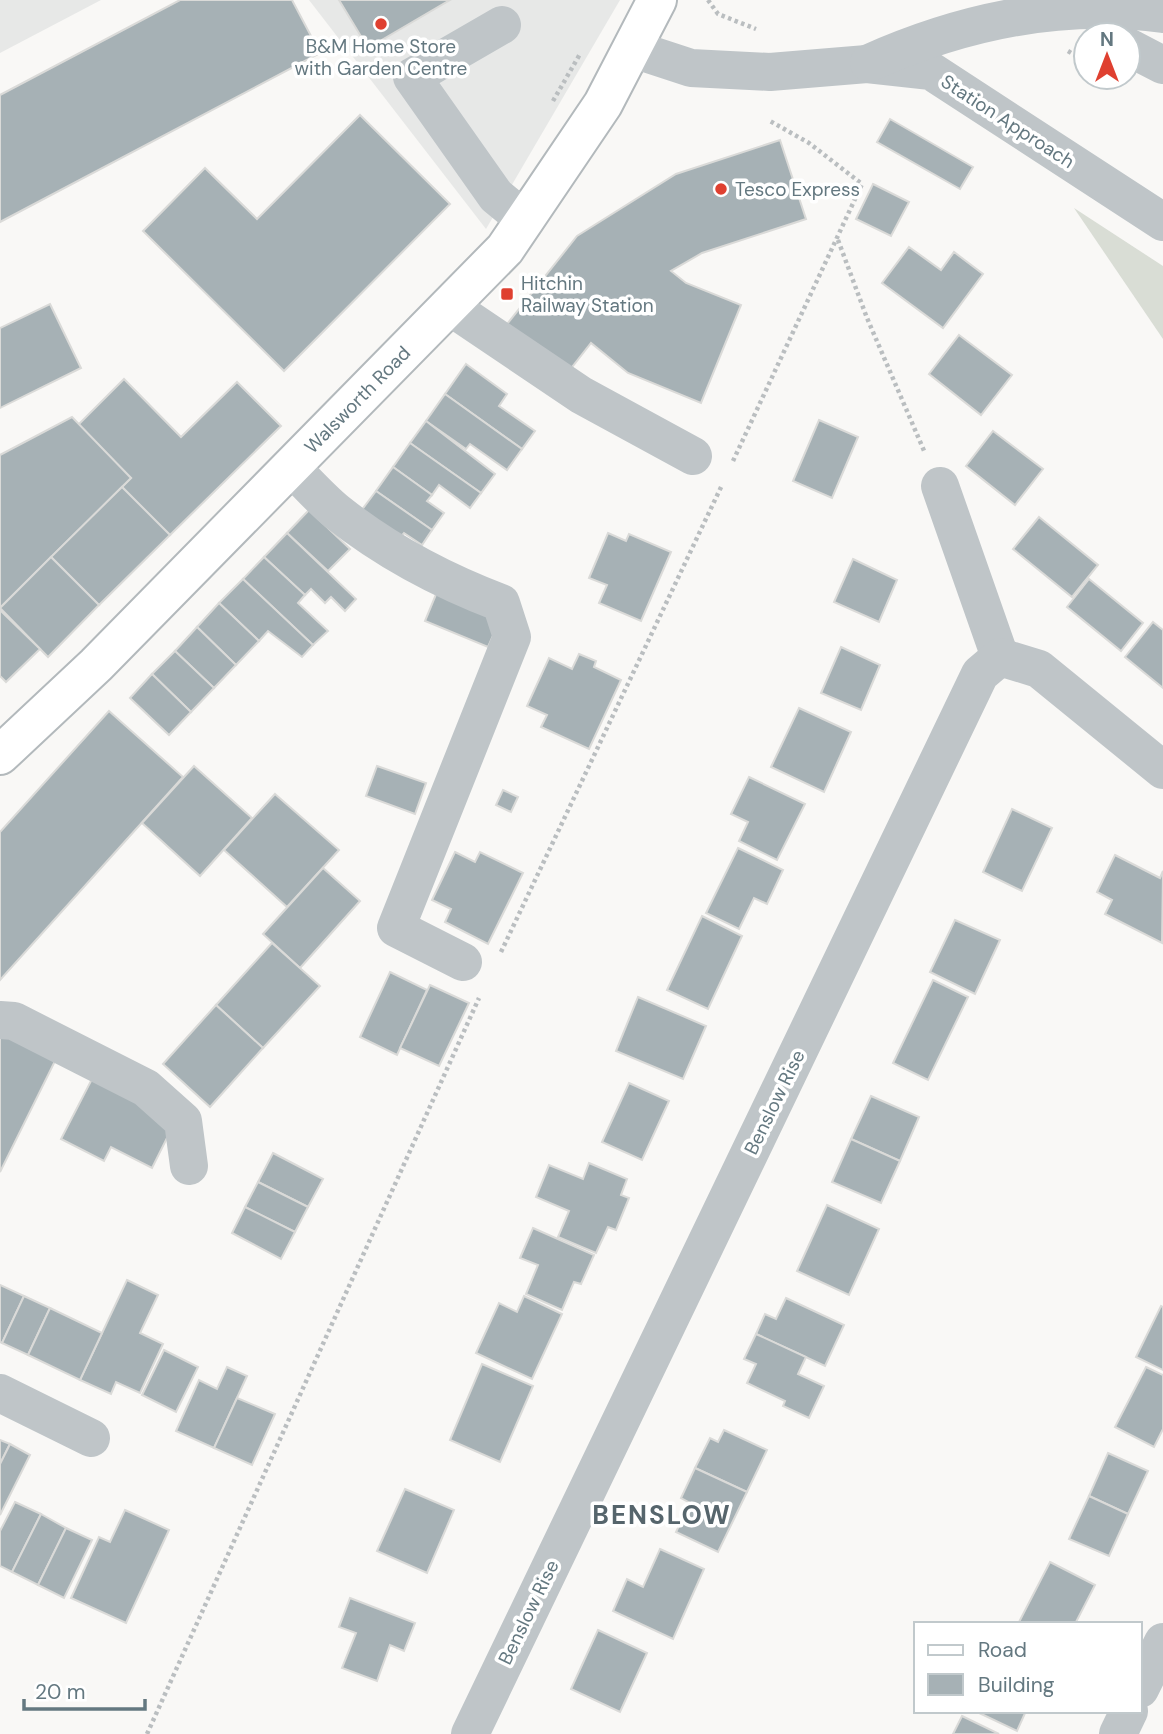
<svg xmlns="http://www.w3.org/2000/svg" width="1163" height="1734" viewBox="0 0 1163 1734" font-family="'DM Sans',sans-serif">
<style>
.built{fill:#e7e8e7}
.green{fill:#d9ddd5}
.building{fill:#a6b1b5;stroke:#dadad8;stroke-width:2}
.lines{fill:none;stroke-linecap:round;stroke-linejoin:round}
.major-casing{stroke:#b3b9bc;stroke-width:42}
.path{stroke:#babec0;stroke-width:4.5;stroke-dasharray:3.5 3.5;stroke-linecap:butt}
.minor{stroke:#bfc5c8;stroke-width:38}
.major{stroke:#fff;stroke-width:38}
.poi-dot{fill:#df4030;stroke:#fff;stroke-width:2.5}
.labels{text-anchor:middle;stroke-width:7;stroke-linejoin:round;paint-order:stroke}
.poi-label{font-size:19px;fill:#647880;stroke:#fff;text-anchor:start}
.street-label{font-size:19px;fill:#647880;stroke:#fff}
.district-label{font-size:26px;font-weight:bold;letter-spacing:2px;fill:#56656c;stroke:#fff}
</style>
<rect width="100%" height="100%" fill="#f9f8f6"/>
<g class="built">
<polygon points="0,0 101,0 0,53"/>
<polygon points="309,0 620,0 486,229"/>
</g>
<polygon class="green" points="1074,208 1163,266 1163,339"/>
<g class="building">
<polygon points="180,0 292,0 320,53 0,222 0,95"/>
<polygon points="339,0 450,0 368,48"/>
<polygon points="360,115 450,204 284,371 143,231 205,168 257,219"/>
<polygon points="890,119 973,167 960,189 877,142"/>
<polygon points="780,140 806,219 702,253 671,271 686,283 741,305 701,403 628,373 591,343 565,376 504,328 577,236 676,174"/>
<polygon points="873,184 909,202 891,236 856,219"/>
<polygon points="909,247 941,270 954,252 983,274 943,328 882,283"/>
<polygon points="50,304 81,368 0,408 0,328"/>
<polygon points="959,335 1012,375 981,415 929,374"/>
<polygon points="466,364 507,394 499,406 535,431 522,449 445,394"/>
<polygon points="124,379 181,437 237,382 281,426 170,535 122,487 131,478 78,425"/>
<polygon points="445,394 522,449 507,470 470,444 466,449 426,421"/>
<polygon points="72,417 131,478 0,608 0,455"/>
<polygon points="819,420 858,437 832,498 793,481"/>
<polygon points="426,421 495,474 481,493 410,443"/>
<polygon points="993,431 1043,469 1015,505 966,466"/>
<polygon points="410,443 481,493 470,508 439,485 432,495 393,467"/>
<polygon points="393,467 432,495 427,501 444,513 432,530 376,491"/>
<polygon points="122,487 170,535 99,605 51,557"/>
<polygon points="376,491 432,530 422,545 404,533 399,539 361,511"/>
<polygon points="309,510 350,549 328,571 287,533"/>
<polygon points="1039,517 1098,565 1072,597 1013,549"/>
<polygon points="287,533 356,599 345,611 331,597 325,603 311,589 305,595 264,557"/>
<polygon points="608,533 626,541 629,534 671,552 641,621 599,603 607,585 589,578"/>
<polygon points="51,557 99,605 48,657 0,608"/>
<polygon points="264,557 305,595 298,603 328,631 313,645 243,579"/>
<polygon points="853,559 897,580 879,622 834,602"/>
<polygon points="243,579 313,645 302,657 268,631 259,641 219,603"/>
<polygon points="1089,579 1143,623 1121,651 1067,607"/>
<polygon points="439,587 503,613 488,647 425,621"/>
<polygon points="219,603 259,641 236,665 197,627"/>
<polygon points="0,610 40,649 6,682 0,676"/>
<polygon points="1153,622 1163,630 1163,688 1125,657"/>
<polygon points="197,627 236,665 214,688 175,651"/>
<polygon points="841,647 880,665 861,710 821,693"/>
<polygon points="175,651 214,688 191,712 152,674"/>
<polygon points="579,654 596,661 594,667 621,680 589,749 541,727 547,715 527,706 549,658 572,669"/>
<polygon points="152,674 191,712 169,735 130,698"/>
<polygon points="799,708 851,732 824,792 771,767"/>
<polygon points="109,711 183,777 0,980 0,832"/>
<polygon points="194,766 252,818 200,876 142,823"/>
<polygon points="377,766 426,783 415,814 366,796"/>
<polygon points="749,777 805,804 777,860 739,841 748,822 731,814"/>
<polygon points="503,790 518,797 511,812 496,805"/>
<polygon points="275,794 339,850 287,907 224,850"/>
<polygon points="1012,809 1052,828 1022,891 983,872"/>
<polygon points="738,848 783,870 767,904 754,898 739,929 706,913"/>
<polygon points="455,852 475,862 480,852 523,873 488,944 445,922 451,909 432,900"/>
<polygon points="1115,855 1160,878 1163,871 1162,943 1105,914 1112,900 1097,892"/>
<polygon points="323,868 360,901 300,968 263,934"/>
<polygon points="702,916 742,936 708,1009 667,990"/>
<polygon points="955,920 1000,940 975,994 930,972"/>
<polygon points="272,943 320,986 263,1048 216,1005"/>
<polygon points="390,972 427,990 397,1055 360,1037"/>
<polygon points="933,980 968,997 928,1080 893,1063"/>
<polygon points="430,985 469,1003 439,1066 400,1048"/>
<polygon points="638,997 706,1026 683,1079 616,1051"/>
<polygon points="216,1005 263,1048 210,1107 163,1064"/>
<polygon points="0,1026 58,1055 0,1172"/>
<polygon points="93,1077 176,1120 152,1168 111,1147 104,1161 61,1139"/>
<polygon points="629,1083 669,1101 642,1160 602,1142"/>
<polygon points="871,1096 919,1117 900,1161 851,1139"/>
<polygon points="851,1139 900,1161 881,1203 832,1182"/>
<polygon points="273,1153 323,1179 308,1207 258,1182"/>
<polygon points="589,1163 627,1179 621,1195 629,1198 616,1230 608,1227 596,1253 558,1237 569,1211 536,1197 549,1165 583,1179"/>
<polygon points="258,1182 308,1207 295,1232 245,1207"/>
<polygon points="827,1205 879,1229 849,1295 797,1271"/>
<polygon points="245,1207 295,1232 281,1259 232,1233"/>
<polygon points="533,1228 594,1255 581,1284 574,1282 562,1310 526,1294 538,1265 520,1258"/>
<polygon points="127,1280 158,1295 140,1333 163,1344 140,1393 116,1382 111,1394 80,1380"/>
<polygon points="0,1285 24,1296 2,1343 0,1342"/>
<polygon points="24,1296 50,1308 28,1355 2,1343"/>
<polygon points="524,1296 562,1314 532,1379 476,1353 499,1303 517,1312"/>
<polygon points="786,1298 844,1325 825,1366 756,1334 765,1314 776,1319"/>
<polygon points="1161,1306 1163,1307 1163,1370 1136,1357"/>
<polygon points="50,1308 102,1333 80,1380 28,1355"/>
<polygon points="756,1334 806,1357 798,1374 824,1386 809,1418 783,1406 785,1401 747,1383 756,1364 744,1359"/>
<polygon points="164,1350 198,1367 176,1412 142,1395"/>
<polygon points="482,1364 533,1386 500,1462 450,1440"/>
<polygon points="227,1367 247,1376 214,1448 176,1431 199,1380 217,1389"/>
<polygon points="1146,1367 1163,1375 1163,1429 1154,1447 1115,1427"/>
<polygon points="237,1398 275,1414 252,1465 214,1448"/>
<polygon points="724,1430 767,1450 747,1492 695,1468 710,1438 718,1442"/>
<polygon points="0,1440 10,1444 0,1464"/>
<polygon points="10,1444 30,1455 0,1515 0,1464"/>
<polygon points="1108,1453 1148,1471 1128,1514 1089,1496"/>
<polygon points="695,1468 747,1492 718,1552 676,1532 690,1503 681,1498"/>
<polygon points="405,1489 454,1510 427,1573 377,1551"/>
<polygon points="1089,1496 1128,1514 1109,1556 1069,1539"/>
<polygon points="15,1502 41,1514 12,1572 0,1566 0,1531"/>
<polygon points="125,1510 169,1530 126,1623 71,1598 99,1537 110,1542"/>
<polygon points="41,1514 66,1528 38,1585 12,1572"/>
<polygon points="66,1528 92,1540 64,1598 38,1585"/>
<polygon points="660,1549 704,1569 673,1639 613,1611 627,1579 643,1587"/>
<polygon points="1050,1562 1095,1585 1075,1624 1018,1624"/>
<polygon points="350,1598 415,1623 404,1651 390,1645 377,1681 342,1668 356,1633 339,1627"/>
<polygon points="598,1630 647,1653 620,1712 571,1689"/>
<polygon points="975,1711 1026,1711 1017,1731"/>
<polygon points="962,1716 999,1734 953,1734"/>
</g>
<g class="lines">
<defs>
<g id="major">
<path id="s1" d="M0,755l96,-90 409,-416 98,-145 54,-104"/>
</g>
</defs>
<use href="#major" class="major-casing"/>
<g class="path">
<polyline points="708,0 718,14 756,29"/>
<polyline points="1068,51 1086,62"/>
<polyline points="553,101 580,54"/>
<polyline points="838,240 867,318 925,453"/>
<polyline points="733,461 862,184 809,143 770,121"/>
<polyline points="501,952 722,485"/>
<polyline points="147,1734 479,998"/>
</g>
<g class="minor">
<polyline points="502,25 412,77 496,196 525,220"/>
<polyline points="1128,47 1163,65"/>
<polyline points="633,49 691,68 770,72 867,64 931,71 1163,222"/>
<path d="M869,63c94,-42 191,-63 294,-49"/>
<polyline points="449,306 581,395 693,456"/>
<path d="M291,467c15,15 30,32 46,45 49,39 106,69 164,91l11,34 -116,291 67,34"/>
<polyline points="940,486 1000,657"/>
<polyline points="0,1020 14,1021 146,1088 183,1121 189,1166"/>
<polyline points="0,1393 91,1438"/>
<polyline points="1140,1689 1163,1642"/>
<polyline points="470,1734 980,674 1000,657 1039,669 1163,770"/>
<polyline points="1118,1734 1129,1711"/>
</g>
<use href="#major" class="major"/>
</g>
<g class="poi-dot">
<circle cx="381" cy="24" r="7"/>
<circle cx="721" cy="189" r="7"/>
<rect x="500" y="287" width="14" height="14" rx="3.5"/>
</g>
<g class="labels">
<g class="poi-label">
<text x="381" y="53" text-anchor="middle">B&amp;M Home Store<tspan x="381" dy="22">with Garden Centre</tspan></text>
<text x="735" y="196">Tesco Express</text>
<text x="521" y="290">Hitchin<tspan x="521" dy="22">Railway Station</tspan></text>
</g>
<g class="street-label">
<text transform="translate(1008 121) rotate(33)" y="7">Station Approach</text>
<text dy="7" stroke="none"><textPath href="#s1" startOffset="504">Walsworth Road</textPath></text>
<text transform="translate(774 1102) rotate(-64)" y="7">Benslow Rise</text>
<text transform="translate(528 1612) rotate(-64)" y="7">Benslow Rise</text>
</g>
<g class="district-label">
<text x="662" y="1524">BENSLOW</text>
</g>
</g>
<rect x="914" y="1622" width="228" height="91" fill="#ffffff" stroke="#c1c9cc" stroke-width="2"/>
<rect x="928" y="1645" width="35" height="10" fill="#ffffff" stroke="#c1c9cc" stroke-width="2"/>
<text x="978" y="1657" font-size="21" fill="#647880">Road</text>
<rect x="928" y="1674" width="35" height="21" fill="#a6b1b5" stroke="#c1c9cc" stroke-width="2"/>
<text x="978" y="1692" font-size="21" fill="#647880">Building</text>
<g transform="translate(1107 56)"><circle r="33" fill="#ffffff" stroke="#c1c9cc" stroke-width="2"/>
<path d="M0-5L12 26L0 18L-12 26Z" fill="#df4030"/>
<text y="-10" font-size="19" font-weight="bold" text-anchor="middle" fill="#647880">N</text>
</g>
<path d="M24 1699v10h121v-10" fill="none" stroke="#647880" stroke-width="3.5"/>
<text x="35" y="1699" font-size="21" fill="#647880" stroke="#ffffff" stroke-width="5" paint-order="stroke">20 m</text>
</svg>
